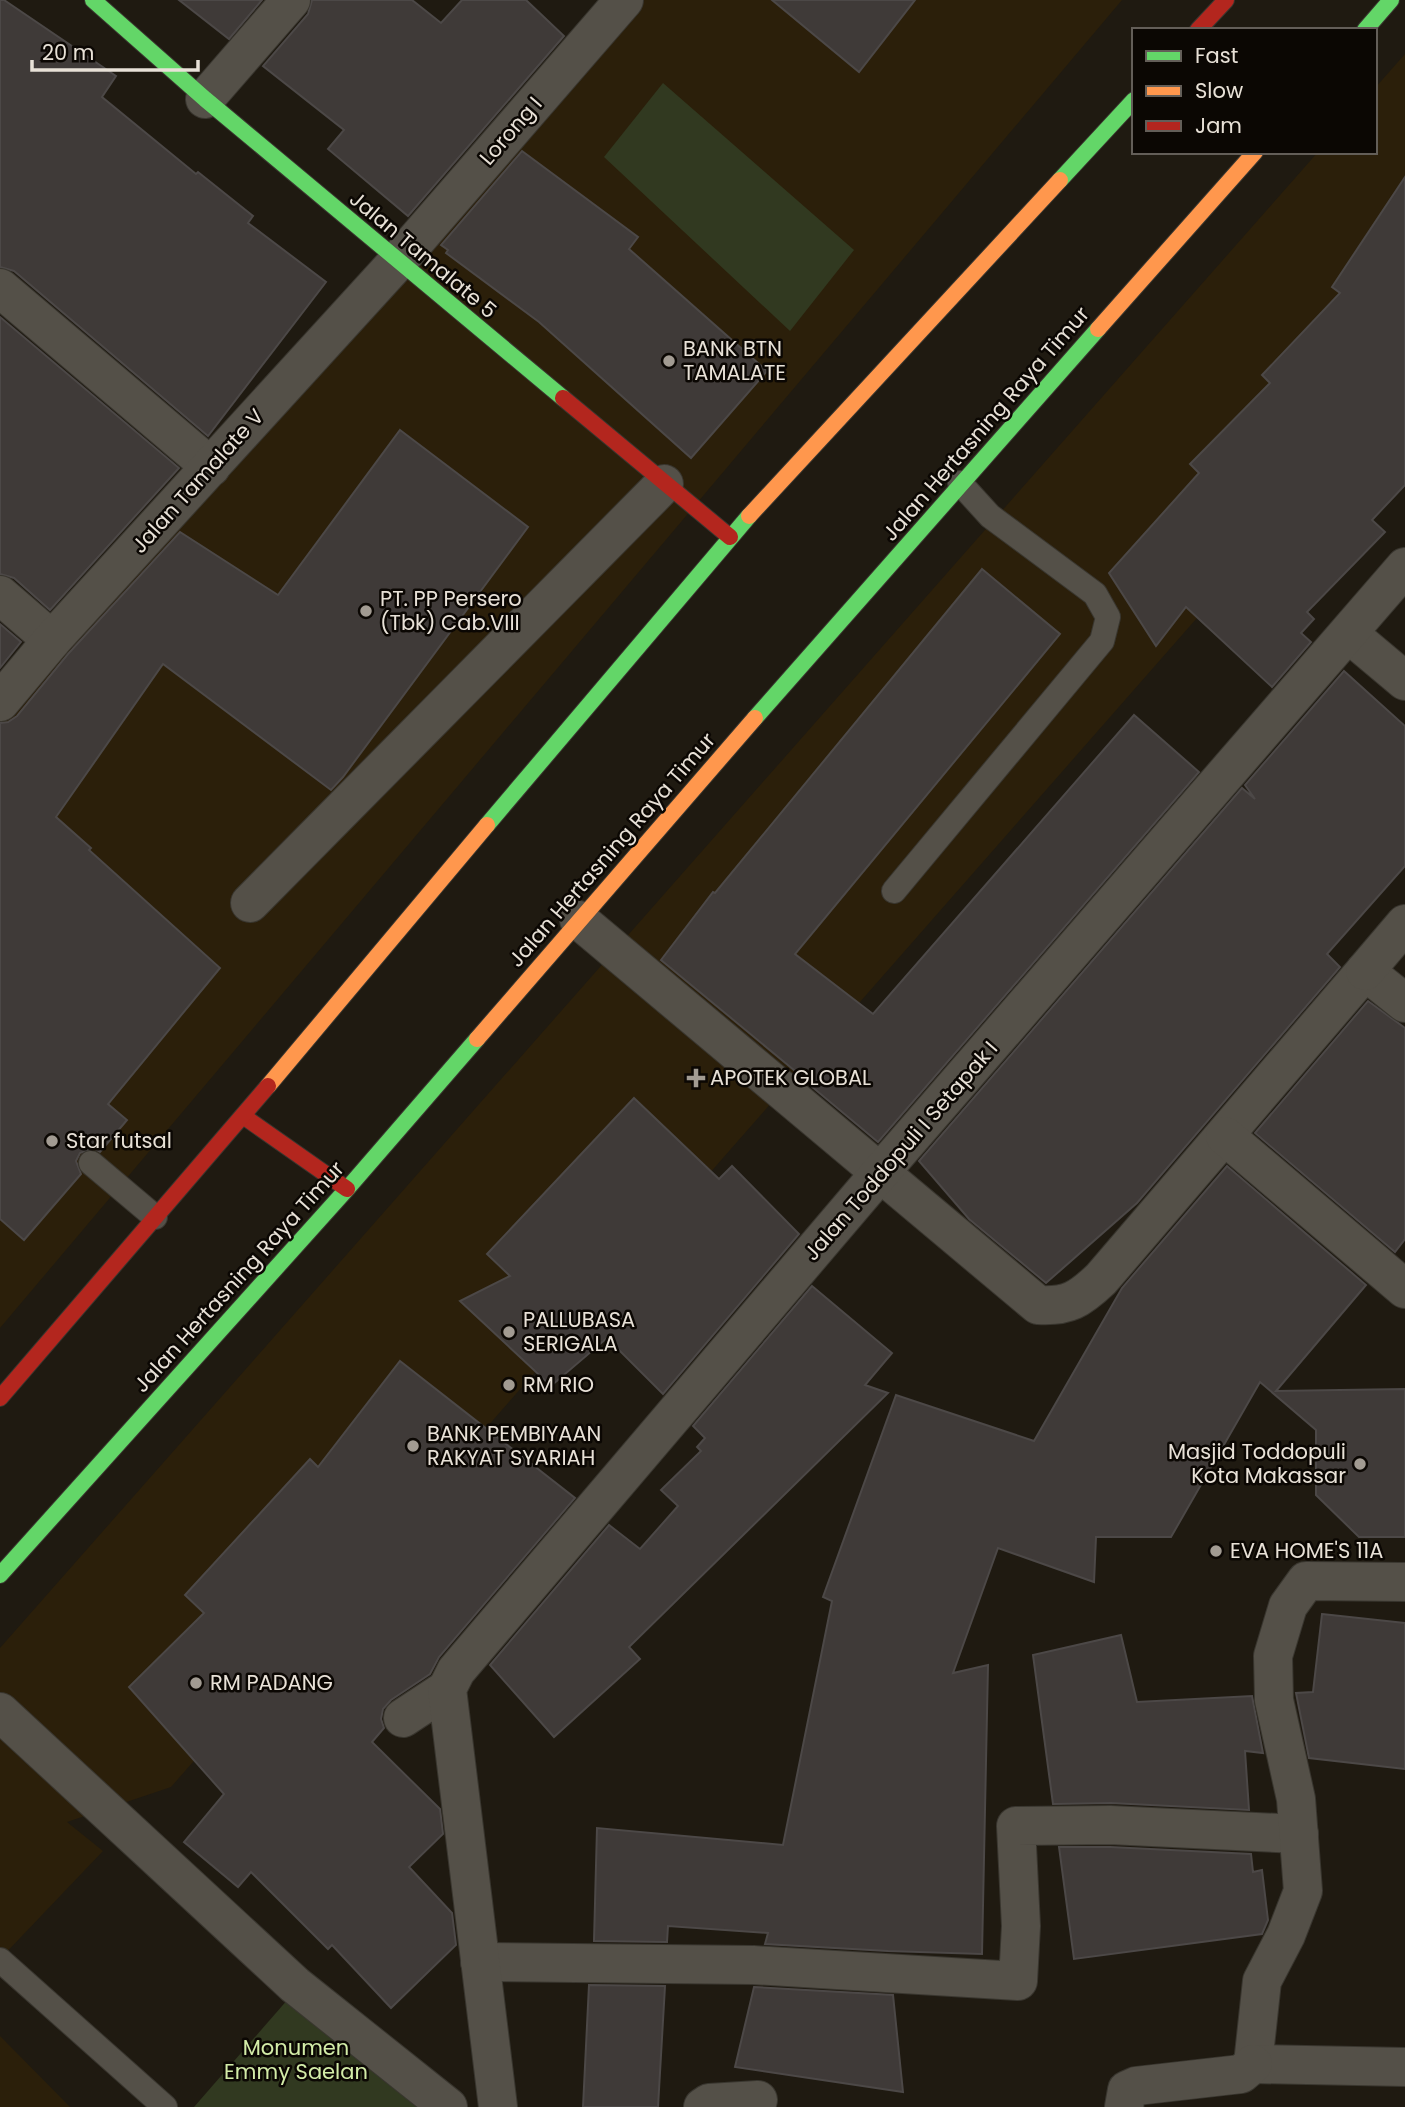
<svg xmlns="http://www.w3.org/2000/svg" width="1405" height="2107" viewBox="0 0 1405 2107" font-family="Poppins,sans-serif">
<style>
.built{fill:#2b1f0a}
.green{fill:#313920}
.building{fill:#3f3a38;stroke:#4c4847;stroke-width:2}
.lines{fill:none;stroke-linecap:round;stroke-linejoin:round}
.lane-casing{stroke:#39362f;stroke-width:26}
.street-casing{stroke:#39362f;stroke-width:40}
.fast-casing{stroke:#39362f;stroke-width:18}
.slow-casing{stroke:#39362f;stroke-width:18}
.jam-casing{stroke:#39362f;stroke-width:18}
.lane{stroke:#545048;stroke-width:24}
.street{stroke:#545048;stroke-width:38}
.fast{stroke:#63d668;stroke-width:16}
.slow{stroke:#ff974d;stroke-width:16}
.jam{stroke:#b3261e;stroke-width:16}
.poi-dot{fill:#a29b92;stroke:#0b0703;stroke-width:2.5}
.labels{text-anchor:middle;stroke-width:5;stroke-linejoin:round;paint-order:stroke}
.street-label{font-size:21px;fill:#e8e1d7;stroke:#0b0703}
.poi-label{font-size:21px;fill:#e8e1d7;stroke:#0b0703;text-anchor:start}
.park-label{font-size:21px;fill:#d3eca8;stroke:#0b0703}
</style>
<rect width="100%" height="100%" fill="#1f1a11"/>
<g class="built">
<polygon points="616,0 1122,0 0,1328 0,712"/>
<polygon points="1405,54 1405,381 171,1787 67,1822 103,1851 0,1959 0,1648 1318,152 1375,152 1375,88"/>
<polygon points="0,2036 70,2107 0,2107"/>
</g>
<g class="green">
<polygon points="663,83 854,250 790,331 604,157"/>
<polygon points="289,1998 428,2107 194,2107"/>
</g>
<g class="building">
<polygon points="0,0 4,0 116,76 102,97 196,174 198,172 253,216 248,223 326,282 208,436 14,271 0,267"/>
<polygon points="179,0 262,0 229,39"/>
<polygon points="312,0 412,0 441,23 462,0 526,0 564,36 408,216 328,149 344,130 263,66 308,14"/>
<polygon points="772,0 915,0 859,72"/>
<polygon points="522,151 638,237 629,249 767,371 691,458 539,322 446,253 448,250 441,245"/>
<polygon points="1405,177 1405,485 1372,520 1385,532 1307,612 1314,619 1301,633 1311,642 1272,687 1186,607 1156,646 1109,573 1199,473 1190,464 1270,383 1262,375 1340,293 1332,287"/>
<polygon points="0,317 179,468 50,610 14,578 0,574"/>
<polygon points="400,430 528,527 343,777 331,790 163,664 56,817 91,848 89,850 220,968 108,1104 127,1120 100,1152 93,1148 80,1153 76,1161 81,1174 24,1240 0,1219 0,723 8,722 17,716 68,654 180,532 278,595"/>
<polygon points="982,569 1060,634 795,954 873,1014 1134,715 1199,772 878,1142 811,1086 812,1085 661,960 713,892 715,893"/>
<polygon points="0,624 21,642 0,668"/>
<polygon points="1344,671 1405,726 1405,866 1327,954 1340,967 1137,1203 1046,1283 969,1219 919,1161 1242,788 1255,799 1245,785"/>
<polygon points="1368,1001 1405,1028 1405,1239 1395,1252 1255,1133"/>
<polygon points="634,1098 719,1179 732,1166 799,1234 663,1394 607,1338 551,1386 460,1301 510,1276 487,1254"/>
<polygon points="1227,1166 1366,1285 1276,1391 1405,1389 1405,1537 1359,1537 1316,1495 1316,1430 1260,1382 1171,1537 1096,1537 1094,1582 998,1548 953,1673 988,1665 982,1954 888,1951 765,1944 768,1933 668,1926 667,1942 594,1941 597,1828 783,1845 832,1601 823,1597 896,1395 1034,1441 1122,1288"/>
<polygon points="812,1286 892,1353 865,1385 888,1393 629,1647 640,1659 554,1737 490,1665 609,1525 640,1549 678,1506 661,1490 701,1451 697,1447 705,1438 693,1426"/>
<polygon points="400,1361 575,1498 439,1657 430,1674 391,1700 383,1709 381,1719 384,1728 372,1742 440,1809 443,1834 409,1867 452,1913 456,1945 391,2008 332,1945 328,1949 251,1872 238,1887 184,1842 224,1794 129,1687 204,1613 185,1595 310,1459 318,1467"/>
<polygon points="1322,1614 1405,1623 1405,1769 1309,1758 1296,1693 1313,1692"/>
<polygon points="1121,1635 1137,1702 1252,1696 1263,1753 1245,1751 1249,1810 1111,1803 1053,1804 1033,1655"/>
<polygon points="1059,1847 1110,1847 1251,1854 1253,1872 1262,1870 1268,1920 1262,1934 1074,1959"/>
<polygon points="589,1985 665,1986 658,2107 583,2107"/>
<polygon points="754,1987 893,1995 903,2092 735,2067"/>
</g>
<g class="lines">
<defs>
<g id="lane">
<polyline points="894,891 1102,641 1108,617 1095,594 990,516 960,483"/>
<polyline points="91,1163 155,1217"/>
<polyline points="0,1960 165,2107"/>
</g>
<g id="street">
<polyline points="205,99 291,0"/>
<polyline points="0,288 211,467"/>
<polyline points="0,595 52,640"/>
<polyline points="1349,634 1405,681"/>
<polyline points="0,702 52,640 398,261 624,0"/>
<polyline points="250,903 664,484"/>
<path d="M579,920l459,385c30,2 42,-6 63,-26l264,-308 40,32"/>
<polyline points="1365,971 1405,924"/>
<polyline points="1225,1136 1405,1289"/>
<polyline points="0,1712 295,1985 448,2107"/>
<polyline points="403,1718 447,1689"/>
<polyline points="480,1962 753,1965 1018,1981 1021,1926 1016,1826 1110,1825 1299,1834"/>
<polyline points="1253,2064 1262,1981 1286,1935 1303,1891 1296,1799 1274,1700 1273,1656 1288,1606 1306,1581 1405,1582"/>
<polyline points="1253,2064 1405,2067"/>
<polyline points="498,2107 447,1689 456,1671 879,1174 1405,567"/>
<polyline points="703,2107 709,2103 758,2100"/>
<polyline points="1124,2107 1127,2090 1136,2086 1241,2074 1253,2064"/>
</g>
<g id="fast">
<polyline points="93,0 205,99 563,398"/>
<polyline points="1365,30 1391,0"/>
<polyline points="1060,180 1134,100"/>
<polyline points="755,718 1098,329"/>
<polyline points="487,825 749,516"/>
<polyline points="0,1575 347,1189 477,1039"/>
</g>
<g id="slow">
<polyline points="1098,329 1255,152"/>
<polyline points="749,516 1060,180"/>
<polyline points="477,1039 755,718"/>
<polyline points="268,1086 487,825"/>
</g>
<g id="jam">
<polyline points="1198,30 1226,0"/>
<polyline points="563,398 730,537"/>
<polyline points="243,1116 347,1189"/>
<polyline points="0,1398 268,1086"/>
</g>
</defs>
<use href="#lane" class="lane-casing"/>
<use href="#street" class="street-casing"/>
<use href="#fast" class="fast-casing"/>
<use href="#slow" class="slow-casing"/>
<use href="#jam" class="jam-casing"/>
<use href="#lane" class="lane"/>
<use href="#street" class="street"/>
<use href="#fast" class="fast"/>
<use href="#slow" class="slow"/>
<use href="#jam" class="jam"/>
</g>
<g class="poi-dot">
<circle cx="669" cy="361" r="7"/>
<circle cx="366" cy="611" r="7"/>
<path d="M692.5 1067.5h7v7h7v7h-7v7h-7v-7h-7v-7h7z"/>
<circle cx="52" cy="1141" r="7"/>
<circle cx="509" cy="1332" r="7"/>
<circle cx="509" cy="1385" r="7"/>
<circle cx="413" cy="1446" r="7"/>
<circle cx="1360" cy="1464" r="7"/>
<circle cx="1216" cy="1551" r="7"/>
<circle cx="196" cy="1683" r="7"/>
</g>
<g class="labels">
<g class="street-label">
<text transform="translate(511 131) rotate(-49)" y="7">Lorong I</text>
<text transform="translate(423 255) rotate(40)" y="7">Jalan Tamalate 5</text>
<text transform="translate(986 424) rotate(-49)" y="7">Jalan Hertasning Raya Timur</text>
<text transform="translate(198 481) rotate(-48)" y="7">Jalan Tamalate V</text>
<text transform="translate(612 850) rotate(-49)" y="7">Jalan Hertasning Raya Timur</text>
<text transform="translate(901 1151) rotate(-49)" y="7">Jalan Toddopuli I Setapak I</text>
<text transform="translate(239 1277) rotate(-48)" y="7">Jalan Hertasning Raya Timur</text>
</g>
<g class="poi-label">
<text x="683" y="356">BANK BTN<tspan x="683" dy="24">TAMALATE</tspan></text>
<text x="380" y="606">PT. PP Persero<tspan x="380" dy="24">(Tbk) Cab.VIII</tspan></text>
<text x="710" y="1085">APOTEK GLOBAL</text>
<text x="66" y="1148">Star futsal</text>
<text x="523" y="1327">PALLUBASA<tspan x="523" dy="24">SERIGALA</tspan></text>
<text x="523" y="1392">RM RIO</text>
<text x="427" y="1441">BANK PEMBIYAAN<tspan x="427" dy="24">RAKYAT SYARIAH</tspan></text>
<text x="1346" y="1459" text-anchor="end">Masjid Toddopuli<tspan x="1346" dy="24">Kota Makassar</tspan></text>
<text x="1230" y="1558">EVA HOME'S 11A</text>
<text x="210" y="1690">RM PADANG</text>
</g>
<g class="park-label">
<text x="296" y="2055">Monumen<tspan x="296" dy="24">Emmy Saelan</tspan></text>
</g>
</g>
<rect x="1132" y="28" width="245" height="126" fill="#0b0703" stroke="#635e58" stroke-width="2"/>
<rect x="1146" y="51" width="35" height="10" fill="#63d668" stroke="#635e58" stroke-width="2"/>
<text x="1195" y="63" font-size="21" fill="#e8e1d7">Fast</text>
<rect x="1146" y="86" width="35" height="10" fill="#ff974d" stroke="#635e58" stroke-width="2"/>
<text x="1195" y="98" font-size="21" fill="#e8e1d7">Slow</text>
<rect x="1146" y="121" width="35" height="10" fill="#b3261e" stroke="#635e58" stroke-width="2"/>
<text x="1195" y="133" font-size="21" fill="#e8e1d7">Jam</text>
<path d="M32 60v10h166v-10" fill="none" stroke="#e8e1d7" stroke-width="3.5"/>
<text x="42" y="60" font-size="21" fill="#e8e1d7" stroke="#0b0703" stroke-width="5" paint-order="stroke">20 m</text>
</svg>
